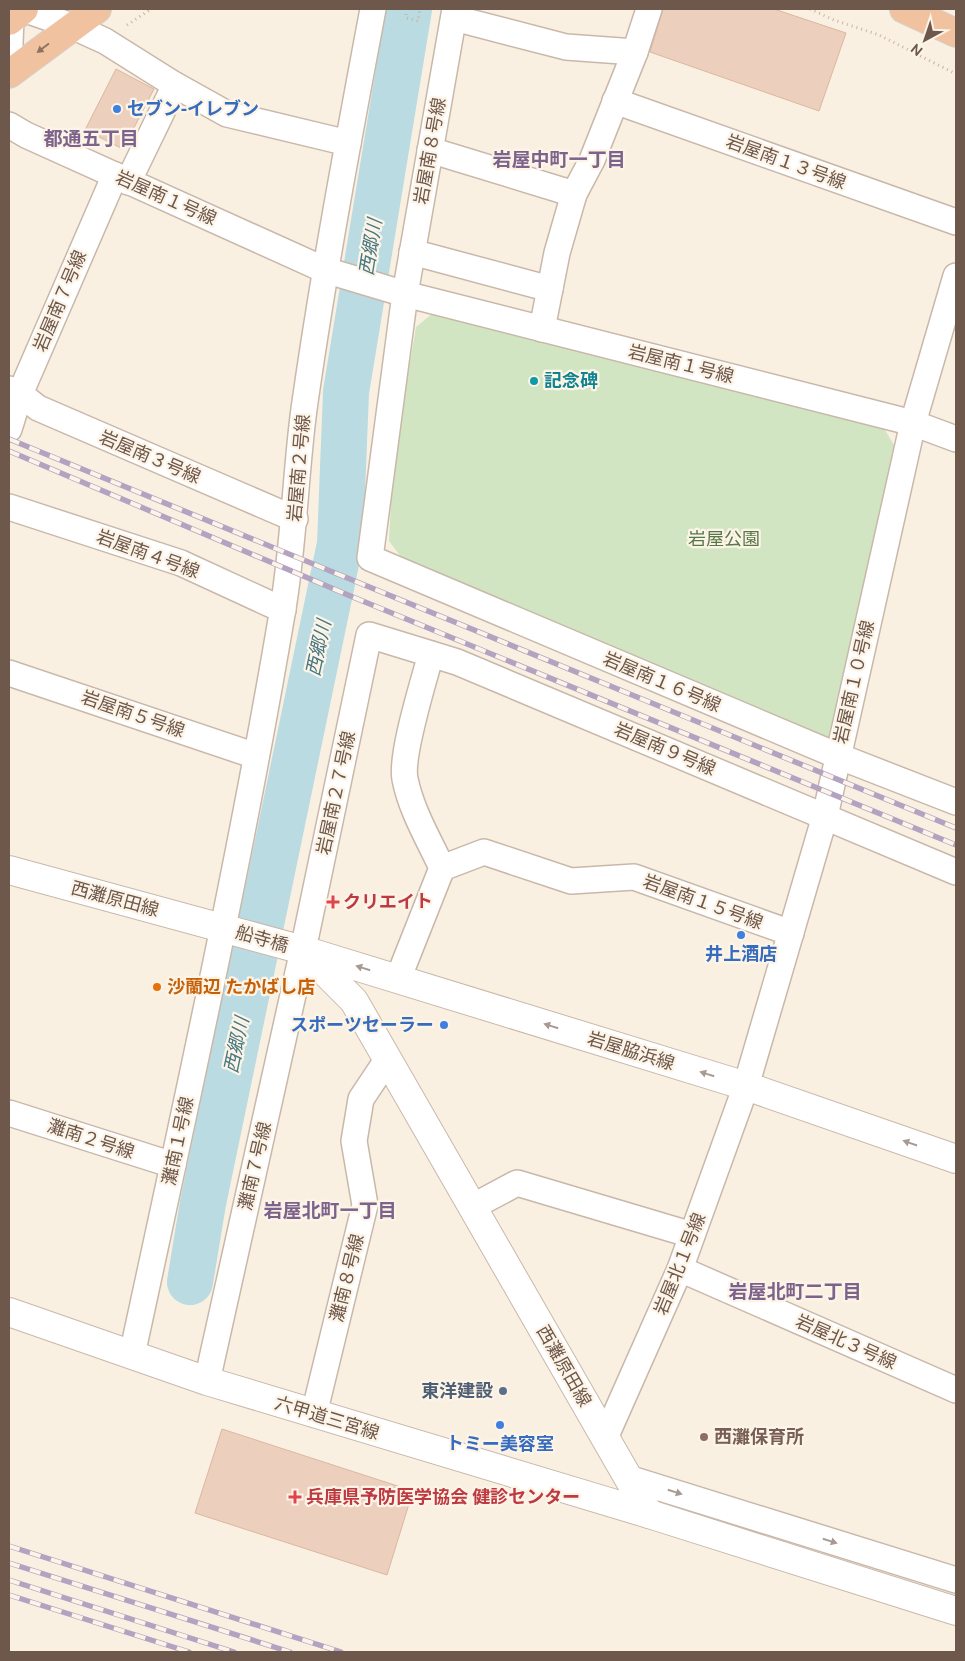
<svg xmlns="http://www.w3.org/2000/svg" width="965" height="1661" viewBox="0 0 965 1661" font-family="Ubuntu,'Noto Sans JP',sans-serif">
<style>
.green{fill:#d1e5c3}
.lines{fill:none;stroke-linecap:round;stroke-linejoin:round}
.river{stroke:#b9dbe1;stroke-width:46}
.building{fill:#eccfbd;stroke:#ddb69f}
.minor-casing{stroke:#c9b8aa;stroke-width:28}
.tertiary-casing{stroke:#c9b8aa;stroke-width:30}
.trunk-casing{stroke:#d6d0cd;stroke-width:30}
.path{stroke:#d0b2a0;stroke-width:3;stroke-dasharray:1 4;stroke-linecap:butt}
.minor{stroke:#fff;stroke-width:25}
.tertiary{stroke:#fff;stroke-width:28}
.trunk{stroke:#f0c2a0;stroke-width:28}
.rail-casing{stroke:#b3a3c1;stroke-width:5.5}
.rail{stroke:#fdf4e8;stroke-width:4;stroke-dasharray:11;stroke-linecap:butt}
.oneway{fill:#8e7260}
.oneway2{fill:#a89a93}
.shop-dot{fill:#3f7fe0;stroke:#fdf4e8;stroke-width:2}
.culture-dot{fill:#0f9aa8;stroke:#fdf4e8;stroke-width:2}
.health-dot{fill:#e0444e;stroke:#fdf4e8;stroke-width:2}
.food-dot{fill:#e8710a;stroke:#fdf4e8;stroke-width:2}
.service-dot{fill:#5c6f8a;stroke:#fdf4e8;stroke-width:2}
.education-dot{fill:#8d6e63;stroke:#fdf4e8;stroke-width:2}
.labels{text-anchor:middle;stroke-width:4.5;stroke-linejoin:round;paint-order:stroke}
.shop-label{font-size:18px;font-weight:bold;fill:#366cbe;stroke:#fdf4e8}
.street-label{font-size:18px;fill:#6e574b;stroke:#fdf4e8}
.culture-label{font-size:18px;font-weight:bold;fill:#0d838f;stroke:#fdf4e8;text-anchor:start}
.park-label{font-size:18px;fill:#577948;stroke:#fdf4e8}
.health-label{font-size:18px;font-weight:bold;fill:#be3a42;stroke:#fdf4e8;text-anchor:start}
.food-label{font-size:18px;font-weight:bold;fill:#c56008;stroke:#fdf4e8;text-anchor:start}
.service-label{font-size:18px;font-weight:bold;fill:#4e5e75;stroke:#fdf4e8;text-anchor:end}
.education-label{font-size:18px;font-weight:bold;fill:#785e54;stroke:#fdf4e8;text-anchor:start}
.neighbourhood-label{font-size:19px;font-weight:bold;fill:#7d638b;stroke:#fdf4e8}
.water-label{font-size:19px;font-style:italic;fill:#477780;stroke:#fdf4e8}
</style>
<rect width="100%" height="100%" fill="#f9f0e2"/>
<polygon class="green" points="433,313 883,427 896,448 830,744 408,566 389,541 393,463 416,327"/>
<g class="lines">
<polyline class="river" points="190,1282 203,1203 340,544 346,392 409,9"/>
</g>
<g class="building">
<polygon points="663,9 774,9 846,33 819,111 650,52"/>
<polygon points="116,69 154,89 123,149 85,130"/>
<polygon points="222,1429 413,1491 387,1575 195,1513"/>
</g>
<g class="lines">
<defs>
<g id="minor">
<polyline points="23,9 72,26 105,41 175,85 128,182"/>
<polyline points="455,9 405,294 370,558 838,756 956,802"/>
<polyline points="9,11 11,19 9,67"/>
<polyline points="454,18 566,47 635,52"/>
<polyline points="175,85 227,114 348,143"/>
<polyline points="615,101 956,222"/>
<polyline points="9,125 26,135 325,270 405,294 913,423 956,439"/>
<polyline points="430,150 574,194"/>
<polyline points="412,252 550,289"/>
<polyline points="542,329 557,253 574,194 592,160 635,52 649,9"/>
<polyline points="9,389 20,394 38,408 295,519"/>
<polyline points="9,429 20,394 115,175"/>
<polyline points="9,507 181,563 283,610"/>
<polyline points="9,673 256,756"/>
<polyline points="442,868 484,852 571,881 634,877 791,933"/>
<path d="M398,979l44,-111c-13,-28 -31,-58 -37,-89 -5,-23 19,-99 26,-125"/>
<polyline points="9,1113 173,1165"/>
<polyline points="472,1207 517,1183 692,1235"/>
<polyline points="680,1269 956,1390"/>
<path d="M132,1355c53,-246 108,-493 150,-741 12,-68 13,-137 22,-205 19,-134 44,-267 69,-400"/>
<polyline points="207,1381 303,950 369,635 457,662 956,872"/>
<polyline points="314,1414 365,1205 354,1141 361,1099 387,1060"/>
<polyline points="605,1438 680,1269 746,1086 825,816 913,423 956,276"/>
<polyline points="628,1478 956,1580"/>
</g>
<g id="tertiary">
<polyline points="9,870 303,950 746,1086 956,1159"/>
<polyline points="306,953 354,1001 649,1514"/>
<polyline points="9,1312 207,1381 649,1514 956,1611"/>
</g>
<g id="trunk">
<polyline points="904,9 956,33"/>
<polyline points="9,21 24,9"/>
<polyline points="9,74 97,9"/>
</g>
</defs>
<use href="#minor" class="minor-casing"/>
<use href="#tertiary" class="tertiary-casing"/>
<use href="#trunk" class="trunk-casing"/>
<g class="path">
<polyline points="406,9 406,18 418,21 420,9"/>
<polyline points="810,9 834,20 879,35 956,74"/>
<polyline points="127,25 151,9"/>
</g>
<use href="#minor" class="minor"/>
<use href="#tertiary" class="tertiary"/>
<use href="#trunk" class="trunk"/>
<defs>
<g id="rail">
<polyline points="9,439 956,828"/>
<polyline points="9,451 348,595 956,845"/>
<polyline points="9,1546 341,1652"/>
<polyline points="9,1563 290,1652"/>
<polyline points="9,1580 234,1652"/>
<polyline points="9,1595 189,1652"/>
</g>
</defs>
<use href="#rail" class="rail-casing"/>
<use href="#rail" class="rail"/>
</g>
<defs><path id="oneway-solid" d="M-6-.8H1V-3.2L6.5 0L1 3.2V.8H-6Z" transform="scale(1.25)"/></defs>
<use class="oneway" href="#oneway-solid" transform="translate(43 48) rotate(143)"/>
<g class="oneway2">
<use href="#oneway-solid" transform="translate(363 968) rotate(-163)"/>
<use href="#oneway-solid" transform="translate(551 1026) rotate(-163)"/>
<use href="#oneway-solid" transform="translate(707 1074) rotate(-163)"/>
<use href="#oneway-solid" transform="translate(910 1143) rotate(-161)"/>
<use href="#oneway-solid" transform="translate(675 1492) rotate(17)"/>
<use href="#oneway-solid" transform="translate(830 1541) rotate(17)"/>
</g>
<g class="shop-dot">
<circle cx="117" cy="109" r="5"/>
<circle cx="741" cy="935" r="5"/>
<circle cx="444" cy="1025" r="5"/>
<circle cx="500" cy="1425" r="5"/>
</g>
<circle class="culture-dot" cx="534" cy="381" r="5"/>
<g class="health-dot">
<path d="M330.5 894.5h5v5h5v5h-5v5h-5v-5h-5v-5h5z"/>
<path d="M292.5 1489.5h5v5h5v5h-5v5h-5v-5h-5v-5h5z"/>
</g>
<circle class="food-dot" cx="157" cy="987" r="5"/>
<circle class="service-dot" cx="503" cy="1391" r="5"/>
<circle class="education-dot" cx="704" cy="1437" r="5"/>
<g class="labels">
<g class="shop-label">
<text x="127" y="115" text-anchor="start">セブン-イレブン</text>
<text x="741" y="960">井上酒店</text>
<text x="434" y="1031" text-anchor="end">スポーツセーラー</text>
<text x="500" y="1450">トミー美容室</text>
</g>
<g class="street-label">
<text transform="translate(430 151) rotate(-80)" y="6">岩屋南８号線</text>
<text transform="translate(786 162) rotate(20)" y="6">岩屋南１３号線</text>
<text transform="translate(166 198) rotate(24)" y="6">岩屋南１号線</text>
<text transform="translate(60 301) rotate(-67)" y="6">岩屋南７号線</text>
<text transform="translate(681 364) rotate(14)" y="6">岩屋南１号線</text>
<text transform="translate(150 457) rotate(23)" y="6">岩屋南３号線</text>
<text transform="translate(299 468) rotate(-85)" y="6">岩屋南２号線</text>
<text transform="translate(148 554) rotate(20)" y="6">岩屋南４号線</text>
<text transform="translate(662 682) rotate(23)" y="6">岩屋南１６号線</text>
<text transform="translate(854 682) rotate(-77)" y="6">岩屋南１０号線</text>
<text transform="translate(133 714) rotate(19)" y="6">岩屋南５号線</text>
<text transform="translate(665 749) rotate(23)" y="6">岩屋南９号線</text>
<text transform="translate(336 793) rotate(-78)" y="6">岩屋南２７号線</text>
<text transform="translate(115 899) rotate(15)" y="6">西灘原田線</text>
<text transform="translate(703 902) rotate(20)" y="6">岩屋南１５号線</text>
<text transform="translate(262 939) rotate(16)" y="6">船寺橋</text>
<text transform="translate(631 1051) rotate(17)" y="6">岩屋脇浜線</text>
<text transform="translate(91 1139) rotate(18)" y="6">灘南２号線</text>
<text transform="translate(178 1141) rotate(-78)" y="6">灘南１号線</text>
<text transform="translate(255 1166) rotate(-77)" y="6">灘南７号線</text>
<text transform="translate(680 1264) rotate(-68)" y="6">岩屋北１号線</text>
<text transform="translate(347 1278) rotate(-76)" y="6">灘南８号線</text>
<text transform="translate(846 1342) rotate(24)" y="6">岩屋北３号線</text>
<text transform="translate(564 1366) rotate(60)" y="6">西灘原田線</text>
<text transform="translate(327 1418) rotate(17)" y="6">六甲道三宮線</text>
</g>
<g class="culture-label">
<text x="544" y="387">記念碑</text>
</g>
<g class="park-label">
<text x="724" y="545">岩屋公園</text>
</g>
<g class="health-label">
<text x="343" y="908">クリエイト</text>
<text x="306" y="1503">兵庫県予防医学協会 健診センター</text>
</g>
<g class="food-label">
<text x="167" y="993">沙蘭辺 たかばし店</text>
</g>
<g class="service-label">
<text x="493" y="1397">東洋建設</text>
</g>
<g class="education-label">
<text x="714" y="1443">西灘保育所</text>
</g>
<g class="neighbourhood-label">
<text x="91" y="145">都通五丁目</text>
<text x="559" y="166">岩屋中町一丁目</text>
<text x="330" y="1217">岩屋北町一丁目</text>
<text x="795" y="1298">岩屋北町二丁目</text>
</g>
<g class="water-label">
<text transform="translate(370 247) rotate(-81)" y="7">西郷川</text>
<text transform="translate(318 648) rotate(-78)" y="7">西郷川</text>
<text transform="translate(236 1045) rotate(-78)" y="7">西郷川</text>
</g>
</g>
<rect width="965" height="1661" fill="none" stroke="#6e574b" stroke-width="20"/>
<g transform="translate(925 40) rotate(220)" stroke="#fdf4e8" stroke-width="4" paint-order="stroke">
<path d="M0-4L9 19L0 12L-9 19Z" fill="#6e574b"/>
<text y="-8" font-size="14" font-weight="bold" text-anchor="middle" fill="#6e574b">N</text>
</g>
</svg>
